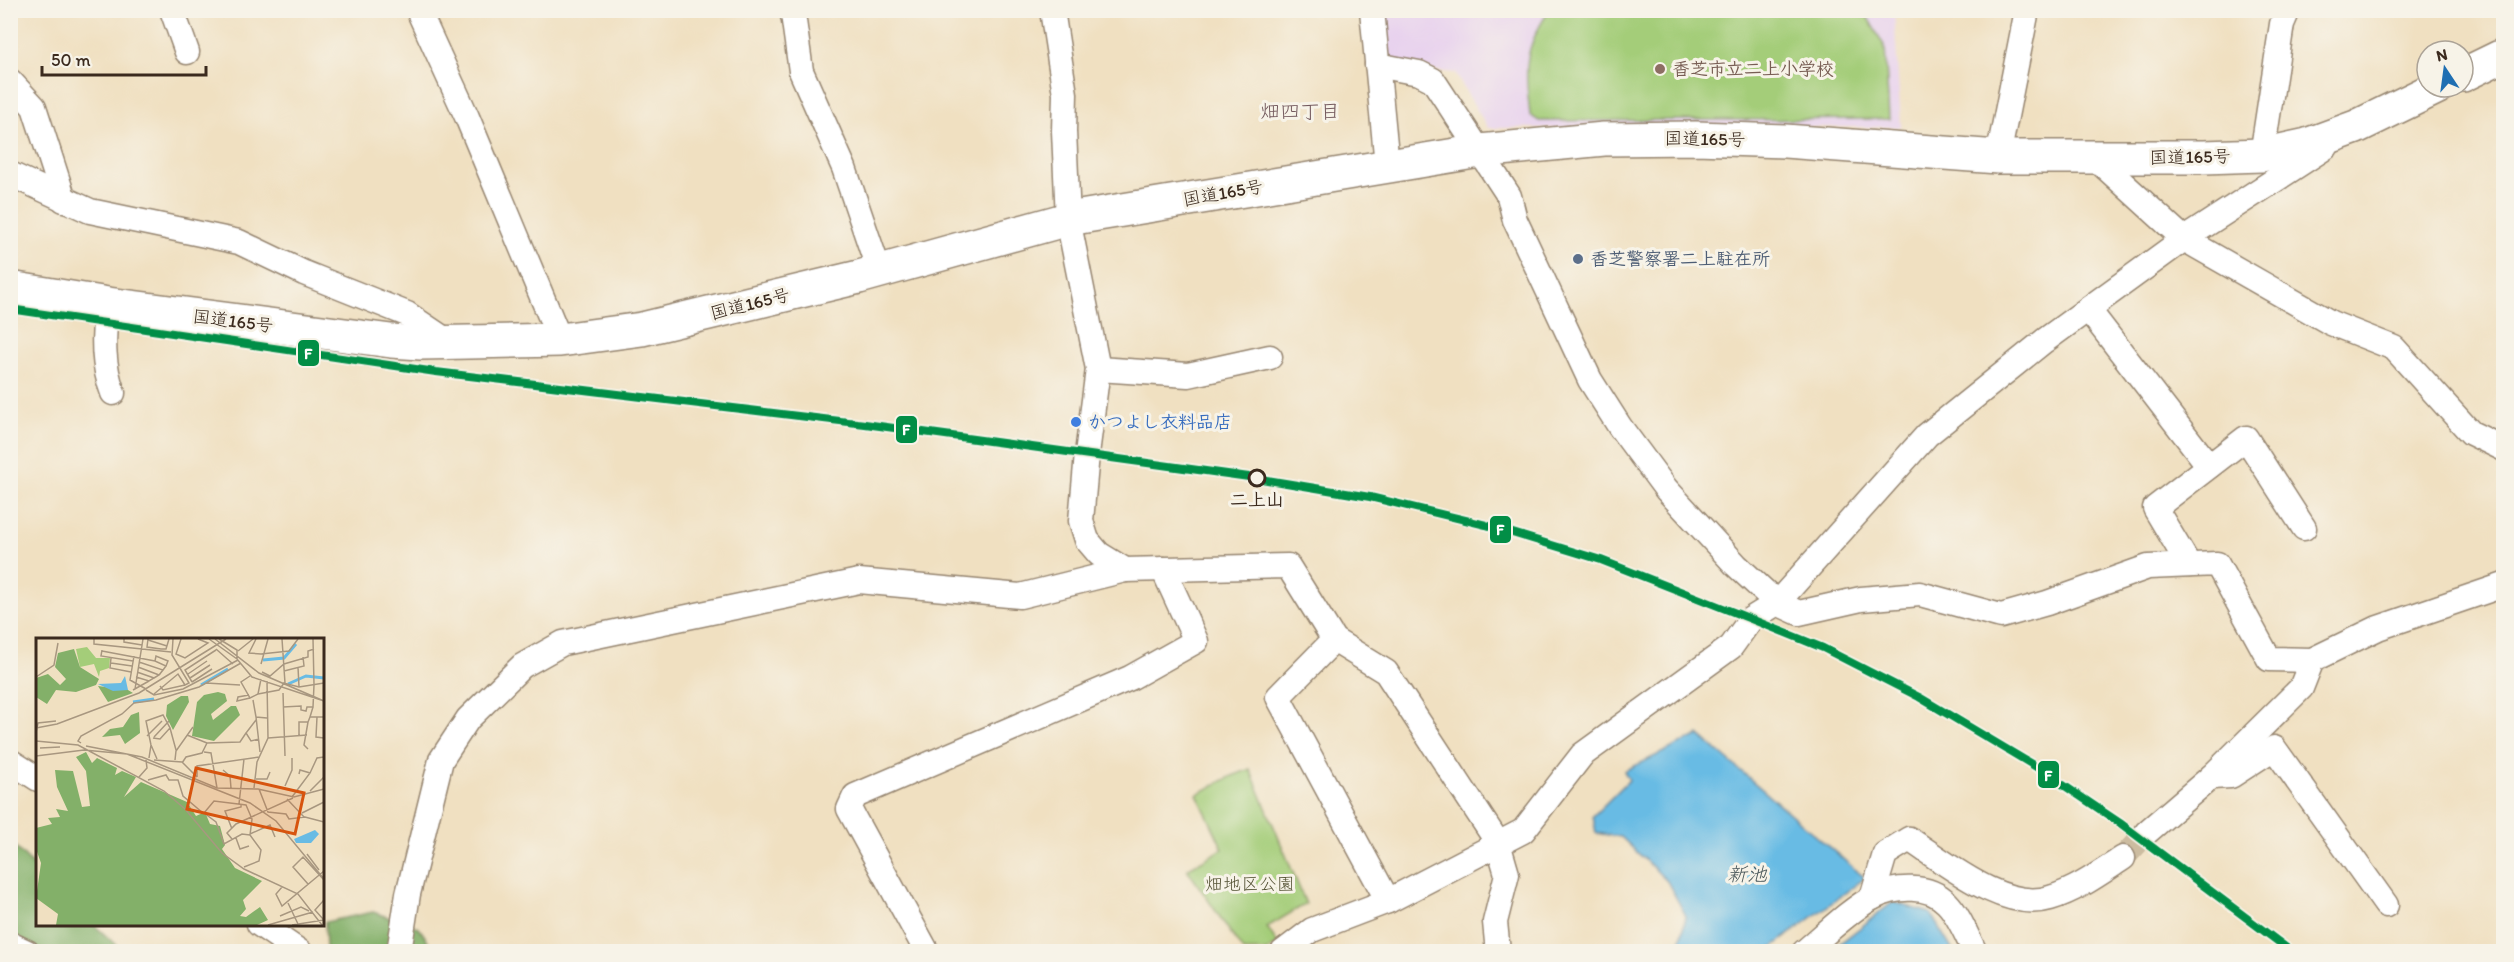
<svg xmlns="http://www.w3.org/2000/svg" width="2514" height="962" viewBox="0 0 2514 962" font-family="Itim,'Klee One',sans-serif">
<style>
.built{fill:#e8d2ee}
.green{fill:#a4cd79;stroke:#707c4c;stroke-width:1.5}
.forest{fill:#83b069;stroke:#5f6d44;stroke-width:1.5}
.water{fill:#68bbe4;stroke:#527281;stroke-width:1.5}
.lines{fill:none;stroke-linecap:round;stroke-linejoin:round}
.street-tunnel{stroke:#ccbca0;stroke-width:24;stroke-dasharray:24 12;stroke-linecap:butt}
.street-casing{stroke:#968570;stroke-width:27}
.highway-casing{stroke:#968570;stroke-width:36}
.street{stroke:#fff;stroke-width:24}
.highway{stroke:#fff;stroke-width:33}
.rail-1-casing{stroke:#f7f3e8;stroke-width:12}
.rail-1{stroke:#028e46;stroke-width:8}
.education-dot{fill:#8d6e63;stroke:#f7f3e8;stroke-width:2}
.service-dot{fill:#5c6f8a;stroke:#f7f3e8;stroke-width:2}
.shop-dot{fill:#3f7fe0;stroke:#f7f3e8;stroke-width:2}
.stop-dot{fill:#f7f3e8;stroke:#3b2a1e;stroke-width:3}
.labels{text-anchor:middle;stroke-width:6;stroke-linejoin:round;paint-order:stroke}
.education-label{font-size:18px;font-weight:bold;fill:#785e54;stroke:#f7f3e8;text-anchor:start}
.street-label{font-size:18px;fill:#3b2a1e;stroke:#f7f3e8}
.service-label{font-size:18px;font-weight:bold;fill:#4e5e75;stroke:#f7f3e8;text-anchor:start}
.shop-label{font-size:18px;font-weight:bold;fill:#366cbe;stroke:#f7f3e8;text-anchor:start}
.stop-label{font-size:18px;font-weight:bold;fill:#3b2a1e;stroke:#f7f3e8}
.park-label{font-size:18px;fill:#555335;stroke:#f7f3e8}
.neighbourhood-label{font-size:20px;fill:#745a5e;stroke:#f7f3e8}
.water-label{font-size:20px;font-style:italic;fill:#485659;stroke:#f7f3e8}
.inset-river{fill:none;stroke:#68bbe4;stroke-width:3}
.inset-road{fill:none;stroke:#a89780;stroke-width:1.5}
.view{fill:#d7540e;fill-opacity:0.15;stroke:#d7540e;stroke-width:3}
.inset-edge{fill:none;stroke:#3b2a1e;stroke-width:3}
.line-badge{stroke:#f7f3e8;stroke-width:2}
.badge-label{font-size:16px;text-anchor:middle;font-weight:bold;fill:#fff}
</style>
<rect width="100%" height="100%" fill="#f7f3e8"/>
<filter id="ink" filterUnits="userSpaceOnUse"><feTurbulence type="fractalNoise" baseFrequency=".0167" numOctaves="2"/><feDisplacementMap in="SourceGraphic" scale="12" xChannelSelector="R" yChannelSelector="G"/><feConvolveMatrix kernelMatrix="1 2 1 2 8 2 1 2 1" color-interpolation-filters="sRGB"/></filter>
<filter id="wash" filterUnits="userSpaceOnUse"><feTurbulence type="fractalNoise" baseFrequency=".008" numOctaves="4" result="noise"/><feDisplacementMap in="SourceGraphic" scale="24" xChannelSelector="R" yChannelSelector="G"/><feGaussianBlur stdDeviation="1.35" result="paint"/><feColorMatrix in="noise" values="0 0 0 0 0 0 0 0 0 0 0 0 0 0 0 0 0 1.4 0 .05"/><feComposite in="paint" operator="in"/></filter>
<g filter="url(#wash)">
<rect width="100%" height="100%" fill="#f0e0c1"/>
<polygon class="built" points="1383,11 1894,11 1901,127 1488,128 1455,73 1389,65"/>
<g class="green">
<path d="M1549,11h315l21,36 4,72 -350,2 -9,-6c-5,-46 -8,-64 19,-104z"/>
<polygon points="1250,769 1306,904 1267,927 1278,944 1267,951 1243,951 1187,869 1223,849 1197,794 1230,777"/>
</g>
<g class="forest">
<polygon points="10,842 37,869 38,924 94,925 123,951 11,951"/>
<polygon points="373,912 419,928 435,951 326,951 325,922"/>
</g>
<g class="water">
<polygon points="1699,735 1865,878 1767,951 1678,951 1686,916 1667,881 1621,837 1596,833 1593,816 1629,780 1624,771"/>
<polygon points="1893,902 1930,913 1953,951 1829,952"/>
</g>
</g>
<g filter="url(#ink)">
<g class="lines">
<polyline class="street-tunnel" points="2123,858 2147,832"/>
<defs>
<g id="street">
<polyline points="172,10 187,52"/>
<polyline points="418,10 467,117 560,340"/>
<polyline points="790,10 793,14 801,71 844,168 879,271"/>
<polyline points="1052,10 1065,94 1064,131 1068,219 1098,369 1087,454 1081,521 1087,540 1099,554 1125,570"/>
<polyline points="1372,10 1387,165"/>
<polyline points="1377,65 1419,73 1433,80 1509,196 1515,220 1590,380 1620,427 1666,489 1736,565 1777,603 1799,613 1861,599 1920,594 2001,616 2047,603 2148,567 2217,564 2269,659 2312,660 2378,628 2504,585"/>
<polyline points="10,81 34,107 64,200"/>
<polyline points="2262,155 2282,24 2288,10"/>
<polyline points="1998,157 2027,10"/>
<polyline points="2095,158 2184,239 2331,323 2394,348 2471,433 2504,449"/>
<polyline points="10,174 90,211 239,242 304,273 407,314 450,343"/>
<path d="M108,304c-6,31 -6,60 5,89"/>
<polyline points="2088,309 2209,466"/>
<polyline points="1098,369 1188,375 1270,357"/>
<polyline points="2189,565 2155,508 2246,438 2304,528"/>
<polyline points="1334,640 1278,697 1388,901"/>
<polyline points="10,761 38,779"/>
<polyline points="2211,777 2231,776 2274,748 2386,905"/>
<polyline points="2147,832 2211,777 2301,688 2312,660"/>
<path d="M1872,898l13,-44 24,-15c37,24 95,73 141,59 27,-8 50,-25 73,-40"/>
<polyline points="259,924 300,952"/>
<polyline points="10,944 27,952"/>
<polyline points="399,952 408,894 441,760 468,719 522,666 563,643 859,581 1020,596 1125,570 1288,566 1334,640 1386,672 1498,843 1507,874 1495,922 1498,952"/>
<polyline points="927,952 849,809 855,796 1130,678 1196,641 1163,569"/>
<polyline points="1283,952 1312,930 1388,901 1523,831 1582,755 1731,647 1751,619 1777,603 1927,435 2044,341 2184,239 2326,147"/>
<path d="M1804,952c19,-16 49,-45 70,-55 22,-11 55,-13 73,6 12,12 20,34 28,49"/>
</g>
<g id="highway">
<polyline points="2463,75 2504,55"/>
<polyline points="10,288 108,304 391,341 421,343 560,340 642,329 859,277 1068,219 1480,151 1604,139 1696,138 1785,141 1998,157 2204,157 2262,155 2307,145 2356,127 2438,87"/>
</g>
</defs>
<use href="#street" class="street-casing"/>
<use href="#highway" class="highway-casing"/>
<use href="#street" class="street"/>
<use href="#highway" class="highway"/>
<defs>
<polyline id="rail-1" points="10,309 436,372 865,424 1249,477 1370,497 1486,525 1601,560 1751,619 1823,648 1919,697 2038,768 2120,823 2292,952"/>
</defs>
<use href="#rail-1" class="rail-1-casing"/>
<use href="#rail-1" class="rail-1"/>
</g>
</g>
<circle class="education-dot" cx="1660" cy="69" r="6"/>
<circle class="service-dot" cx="1578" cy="259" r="6"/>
<circle class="shop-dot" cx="1076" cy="422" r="6"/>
<circle class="stop-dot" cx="1257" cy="478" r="8"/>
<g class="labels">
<g class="education-label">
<text x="1672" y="75">香芝市立二上小学校</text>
</g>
<g class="street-label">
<text transform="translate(1705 139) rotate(1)" y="6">国道165号</text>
<text transform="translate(2190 157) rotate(-1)" y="6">国道165号</text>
<text transform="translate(1223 193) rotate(-10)" y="6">国道165号</text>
<text transform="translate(750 304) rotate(-14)" y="6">国道165号</text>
<text transform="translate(233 321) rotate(7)" y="6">国道165号</text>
</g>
<g class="service-label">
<text x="1590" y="265">香芝警察署二上駐在所</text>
</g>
<g class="shop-label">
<text x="1088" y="428">かつよし衣料品店</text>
</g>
<g class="stop-label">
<text x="1257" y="506">二上山</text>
</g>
<g class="park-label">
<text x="1250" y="890">畑地区公園</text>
</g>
<g class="neighbourhood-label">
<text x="1300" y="118">畑四丁目</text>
</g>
<g class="water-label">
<text x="1747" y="881">新池</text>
</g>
</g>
<g transform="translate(36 638)">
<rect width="288" height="288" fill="#f0e0c1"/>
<path d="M51,9l9,11h14l-1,10 -9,3 -1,6 -5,-13 -14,3 -4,-18z" fill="#a4cd79"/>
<path d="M38,11l6,18 19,12 -3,6 -20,7 -20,-2 -9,14 -11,-7v-19l12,-4 12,11 6,-6 -11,-12 3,-14zM62,48l30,4 5,3 -25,9zM182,54l7,2 2,7 -16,13 2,6 18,-14h5l4,9 -26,26 -22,-5 5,-34 7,-7zM145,58h7l1,6 -16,28 -7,-14 1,-11zM103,74l1,21 -15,11 -5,-9 -18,2 8,-8 13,-2 8,-12zM50,114l6,11 5,-5 20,10 -2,7 7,-4 14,6 -12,20 17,-15 46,20 9,14 9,-4 5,12 10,2 5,19 -3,4 13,19 27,13 -19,19 3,9 -6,7 6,1 14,-10 8,13 -11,5h-201l2,-11 -22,-16 5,-35 -5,-14v-21l16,-4 -4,-6 12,-1 -4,-8 12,2 -11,-24 -2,-17 18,1 9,36 8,-1 -4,-35 -10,-14z" fill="#83b069"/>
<path d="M89,38l3,14 -15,1 -15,-7 23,-1zM279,192l4,4 -8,9h-15l-2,-4z" fill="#68bbe4"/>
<path class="inset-river" d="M227,22l21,-2 12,-14M252,46l18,-8 18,2M165,47l27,-16M97,64l21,-3"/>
<path class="inset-road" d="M58,1v5l77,8M88,1v3l18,3M112,1l-1,8 14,2h5l3,-10M145,1l-5,15 9,4 23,-15 -10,-4M173,1l28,20 15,18 72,24M179,1l44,34 65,28M183,1l18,11v9M220,1l-7,14 12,1 28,-3 9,-12M246,1l3,44M277,1l1,46M112,2l19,6M180,11l17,15M66,12l-1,6 32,5M66,13l53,10 11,5 -3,4M202,13l15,-12M98,18l-4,24 16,9M75,20l-1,10 21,4M119,23l1,-5 12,5 -2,5M103,24l24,8 -4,5M75,25l21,3M225,26l7,-25M102,29l21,8 -5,3M262,29l1,20M248,33l20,-5 -1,-9M226,34l8,4 14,-12 24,-7v-6l6,-2M152,36l19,-13M214,38l-9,6 9,16 8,-4 3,-15M0,39l18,-12 4,-22M100,39l13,4 5,-3 -17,-6M154,40l20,-13M156,44l-7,-12 31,-20M156,44l20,-13M170,45l34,2M124,48l3,4 22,-5M99,51l8,-50M97,52l16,-9M110,52l8,5 29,-6 55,-29M247,55l2,63M118,56l24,-20 7,11 4,-2 -17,-28 1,-16M222,56l21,-4 5,-7 15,4 25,-4M213,57l-11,2 -1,4 13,-3M217,62l3,17 11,1M247,69l18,-1v4l5,1 1,-4h6l1,-22M277,69l-3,10h14M220,79l4,35M281,79l-1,20 8,1M220,82l-10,13 5,8 8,-2M0,90l21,-4 82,-31 87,-54M134,90l6,22M0,94l2,-9 18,-2M151,97l20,8M263,97v-13h9l2,-5M111,98l15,-15M118,99l15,-16M232,100l39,-3M0,103l42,4 86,46 21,18 37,44 22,16 54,25 24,31M45,105l-3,-2 3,-5 41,-22 12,-11 22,-3 43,-13 42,-24M115,107l-5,-24 17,-6 7,13 -10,11 -7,-1M50,108l56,11 75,31 41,1 36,8 30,-8M4,110l20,-1M272,111l-4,-4 4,-23M168,114l7,1 6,35M0,118l48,-6 43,4 123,49 26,18 48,58M113,120l2,-13 6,14M118,122l28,2 15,15M139,122l1,-9 17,-24M146,125l4,-6 16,-4 5,-10 33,-1 6,-9M187,132l7,6 1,12M274,135l7,-15 7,-1M103,139l8,-9 -1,-8M161,139v-11l62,-9M220,141h11l3,-7M112,142l18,-5 3,5h9l5,16 20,17M249,148l7,-16v-12M218,150l3,-26 11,-24 -1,-57M223,151l9,23 18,2 3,5 16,-2 19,5M274,153l14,-14M256,159l18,-24 -10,-3 -1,4M251,161l17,18M203,166l5,-45M168,175l10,-12 32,4 6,14 -2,16 11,15 -2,11 -15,6M168,175l12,9 8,22 18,-10 8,1M266,175l22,-11M196,191l-7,-18 16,-4v-3M214,196l20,-9 5,12M200,200l4,11 9,-3M196,201l-5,-6 9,-9 57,-26M271,216l12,16M272,246l-15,-17 10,-10 21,23M246,249l-6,7 6,12 42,-35M252,265l10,21M244,278l21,-9 8,4M287,281l-8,-9 9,-10M232,287l45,-13M256,287l32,-5"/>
<path class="view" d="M160,130l108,25 -9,41 -108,-25z"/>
<rect width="288" height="288" class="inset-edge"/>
</g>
<g class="line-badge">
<rect x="297" y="339" width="23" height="28" rx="6" fill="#028e46"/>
<rect x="895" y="415" width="23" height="29" rx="6" fill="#028e46"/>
<rect x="1489" y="515" width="23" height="29" rx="6" fill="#028e46"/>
<rect x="2037" y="760" width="23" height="29" rx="6" fill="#028e46"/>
</g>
<g class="badge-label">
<text x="308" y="359">F</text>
<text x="906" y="435">F</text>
<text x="1500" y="535">F</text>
<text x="2048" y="781">F</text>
</g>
<rect width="2514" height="962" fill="none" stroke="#f7f3e8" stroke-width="36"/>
<g transform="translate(2445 69) rotate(347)"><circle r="28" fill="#f7f3e8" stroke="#aca397" stroke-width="1.5"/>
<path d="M0-4.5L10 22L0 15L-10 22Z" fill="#1f6fb2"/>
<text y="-9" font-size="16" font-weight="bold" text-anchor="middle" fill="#3b2a1e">N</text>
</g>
<path d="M42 66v9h164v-9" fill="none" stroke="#3b2a1e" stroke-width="3"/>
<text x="51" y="66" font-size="18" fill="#3b2a1e" stroke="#f7f3e8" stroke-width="4.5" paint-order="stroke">50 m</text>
</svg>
